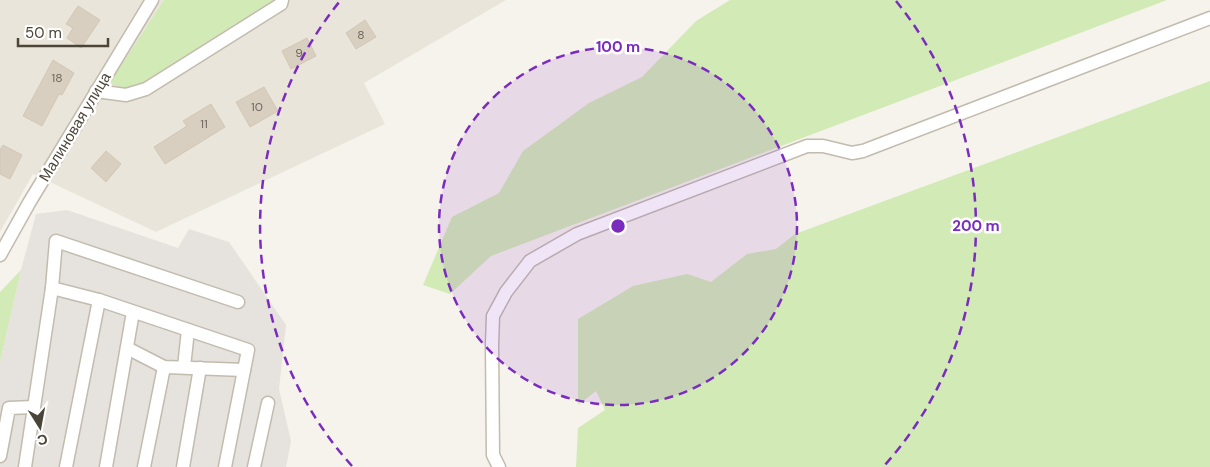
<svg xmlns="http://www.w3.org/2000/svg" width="1210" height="467" viewBox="0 0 1210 467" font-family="'DM Sans',sans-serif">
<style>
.residential{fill:#eae5da}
.industrial{fill:#e6e2dd}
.green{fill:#d2eab5}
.building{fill:#d8cfc1;stroke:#d3c7b4}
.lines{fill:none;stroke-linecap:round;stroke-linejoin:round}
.minor-casing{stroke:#c2bbae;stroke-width:15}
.minor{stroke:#fff;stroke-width:12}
.ring{fill:none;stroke:#7b2cbf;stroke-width:2.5;stroke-dasharray:9 6}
.labels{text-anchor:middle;stroke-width:5;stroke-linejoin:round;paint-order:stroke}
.number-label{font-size:12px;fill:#6e675b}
.street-label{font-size:15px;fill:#4b4439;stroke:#fff}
.centre{fill:#7b2cbf;stroke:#fff;stroke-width:2.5}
.ring-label{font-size:15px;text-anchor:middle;font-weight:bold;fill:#7b2cbf;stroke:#fff;stroke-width:5;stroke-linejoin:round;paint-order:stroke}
</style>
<rect width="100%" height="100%" fill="#f6f3ec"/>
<polygon class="residential" points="0,0 506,0 364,83 385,124 156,232 33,174 0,232"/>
<polygon class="industrial" points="67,210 178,248 189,229 229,242 286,325 279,389 291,441 286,467 0,467 0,362 21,270 36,214"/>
<g class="green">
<polygon points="164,0 275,0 147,83 124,90 110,83"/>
<polygon points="730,0 1167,0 491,256 450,294 423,285 452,217 499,193 523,151 589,103 642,77 696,21"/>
<polygon points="1210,81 1210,467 576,467 578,428 605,410 596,391 578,405 578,319 633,286 687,274 711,282 747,254 776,249 795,234"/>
<polygon points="21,270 0,362 0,292"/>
</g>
<g class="building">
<polygon points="78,6 100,20 81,48 67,38 73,28 66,24"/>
<polygon points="365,20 376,37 356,49 346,33"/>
<polygon points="307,38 316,56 291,69 282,51"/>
<polygon points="53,60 74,73 62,95 59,94 42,126 23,116"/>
<polygon points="264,87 278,111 250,127 236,102"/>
<polygon points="211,104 225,127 165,164 154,147 187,126 183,121"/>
<polygon points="3,145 22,155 10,179 0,174 0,150"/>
<polygon points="106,151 121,164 106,182 91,168"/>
</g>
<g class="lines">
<defs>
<g id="minor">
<polyline points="96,91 126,95 146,89 281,4 282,0"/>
<polyline points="0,255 29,203 152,0"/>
<polyline points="127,348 164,367 244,370"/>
<polyline points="184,367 188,330"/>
<polyline points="0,456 9,408 34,407"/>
<polyline points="25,467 52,288"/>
<polyline points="66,467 99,300"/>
<polyline points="106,467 133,312"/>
<polyline points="144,467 164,367"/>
<polyline points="183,467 200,368"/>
<polyline points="225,467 248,350 99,300 52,288 56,241 238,302"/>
<polyline points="254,467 268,403"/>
<polyline points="499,467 493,455 492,345 493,316 506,292 530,261 577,234 807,146 823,146 852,153 863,151 1210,18"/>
</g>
</defs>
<use href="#minor" class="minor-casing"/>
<use href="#minor" class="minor"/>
</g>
<circle cx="618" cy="226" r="179" fill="#7b2cbf" fill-opacity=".12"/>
<g class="ring">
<circle cx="618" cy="226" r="179"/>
<path d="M352 466A358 358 0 0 1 340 1M896 1A358 358 0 0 1 884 466"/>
</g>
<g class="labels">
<g class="number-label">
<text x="361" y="39">8</text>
<text x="299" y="57">9</text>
<text x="57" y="82">18</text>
<text x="257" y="111">10</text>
<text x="204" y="128">11</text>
</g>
<g class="street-label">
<text transform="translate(75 127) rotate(-59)" y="5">Малиновая улица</text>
</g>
</g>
<circle cx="618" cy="226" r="8" class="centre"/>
<g class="ring-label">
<text x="618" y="52">100 m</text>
<text x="976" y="231">200 m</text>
</g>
<g transform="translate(40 427) rotate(169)" stroke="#ffffff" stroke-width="4" paint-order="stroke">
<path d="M0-4L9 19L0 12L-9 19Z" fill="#4b4439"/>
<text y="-8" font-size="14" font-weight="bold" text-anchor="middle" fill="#4b4439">С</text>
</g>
<path d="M18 38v8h90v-8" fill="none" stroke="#4b4439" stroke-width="2.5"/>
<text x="25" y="38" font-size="15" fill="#4b4439" stroke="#ffffff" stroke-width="4" paint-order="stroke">50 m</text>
</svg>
